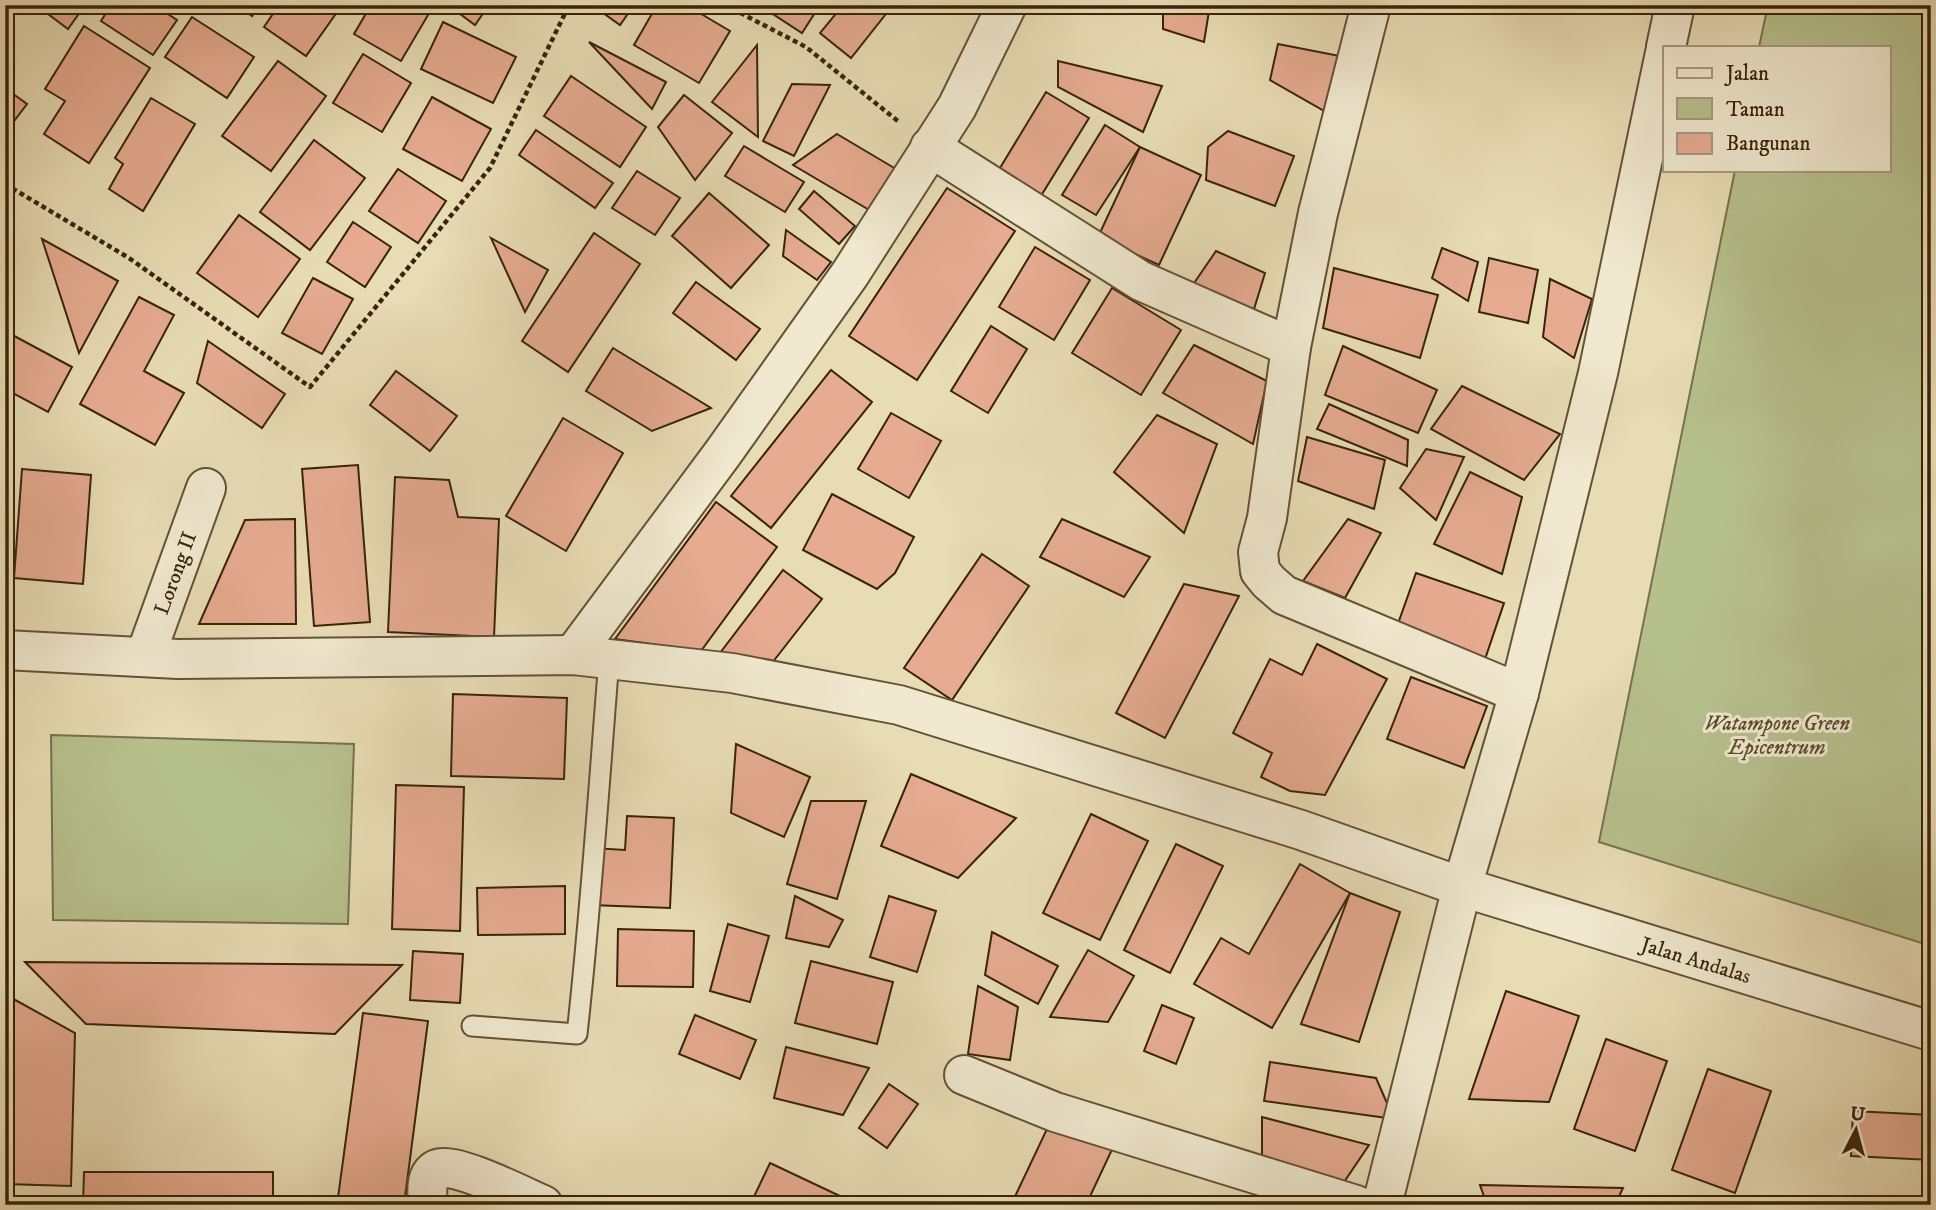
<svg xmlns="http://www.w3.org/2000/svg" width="1936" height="1210" viewBox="0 0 1936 1210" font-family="'IM FELL DW Pica',serif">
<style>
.green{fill:#b6c08d;stroke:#77724b;stroke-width:2}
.building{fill:#e6ab91;stroke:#382409;stroke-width:2}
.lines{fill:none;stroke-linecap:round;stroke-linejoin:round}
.lane-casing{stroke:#645234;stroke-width:23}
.street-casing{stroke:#645234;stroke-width:42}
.path{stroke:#382409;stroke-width:4.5;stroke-dasharray:5 3.5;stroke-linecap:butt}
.lane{stroke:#f0e8cf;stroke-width:19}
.street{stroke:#f0e8cf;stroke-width:38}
.labels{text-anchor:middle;stroke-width:6;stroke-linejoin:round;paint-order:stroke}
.street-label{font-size:21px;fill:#382409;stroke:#f0e8cf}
.park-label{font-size:21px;font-style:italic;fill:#584b2a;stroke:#f0e8cf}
</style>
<rect width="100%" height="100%" fill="#e8dcb5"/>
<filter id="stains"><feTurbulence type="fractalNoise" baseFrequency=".00286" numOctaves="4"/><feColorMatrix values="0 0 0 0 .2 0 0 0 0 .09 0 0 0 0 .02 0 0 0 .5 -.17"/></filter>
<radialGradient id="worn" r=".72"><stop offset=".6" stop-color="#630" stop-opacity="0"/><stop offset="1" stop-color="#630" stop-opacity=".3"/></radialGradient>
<g class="green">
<polygon points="1768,5 1931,5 1931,946 1599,842 1735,170 1889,170 1889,47 1759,47"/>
<polygon points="51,735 354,744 348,924 53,920"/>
</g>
<g class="building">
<polygon points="36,5 85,5 68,29"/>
<polygon points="111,5 154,5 177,20 153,55 101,21"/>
<polygon points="237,5 260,5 252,16"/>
<polygon points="279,5 342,5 306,56 264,27"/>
<polygon points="371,5 422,5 431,10 401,61 354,34"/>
<polygon points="448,5 489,5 475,25"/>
<polygon points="592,5 634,5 620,25"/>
<polygon points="657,5 686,5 730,31 699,83 634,45"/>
<polygon points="759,5 820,5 802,33"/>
<polygon points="843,5 893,5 851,58 820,33"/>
<polygon points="1163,5 1210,5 1204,42 1163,29"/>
<polygon points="192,17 254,57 227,98 165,57"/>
<polygon points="443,22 516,57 493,103 421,69"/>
<polygon points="84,26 150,68 89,163 44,134 65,101 45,89"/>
<polygon points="589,42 666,82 652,109"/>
<polygon points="1278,44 1350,58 1333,116 1270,80"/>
<polygon points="757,45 758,137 712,102"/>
<polygon points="363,54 411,83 382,132 333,103"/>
<polygon points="278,61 326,96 271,171 222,136"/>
<polygon points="1058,61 1162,86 1143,132 1058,87"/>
<polygon points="571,76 646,127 620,167 544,116"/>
<polygon points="792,84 830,85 794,156 763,141"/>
<polygon points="5,88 27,104 5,133"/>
<polygon points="1046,92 1089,118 1039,199 997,173"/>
<polygon points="684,95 732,133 695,180 658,127"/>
<polygon points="432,97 491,129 462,181 403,149"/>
<polygon points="151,98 195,124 143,211 109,189 123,164 115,158"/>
<polygon points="1105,125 1140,147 1096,215 1062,195"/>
<polygon points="536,130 613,183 595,208 519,155"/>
<polygon points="1228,131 1294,156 1275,206 1206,180 1208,147"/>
<polygon points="837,134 901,172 876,214 793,165"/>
<polygon points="314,140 365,178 310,250 260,212"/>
<polygon points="744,146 804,182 785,212 725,176"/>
<polygon points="1140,147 1201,175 1159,265 1098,237"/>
<polygon points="398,169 446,201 418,243 369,211"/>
<polygon points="637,171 680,198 655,235 612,208"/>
<polygon points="947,188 1015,231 917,380 849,336"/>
<polygon points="814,191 855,226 839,244 799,209"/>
<polygon points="709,193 769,245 731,288 672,236"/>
<polygon points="239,215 300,259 258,317 197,273"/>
<polygon points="353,222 391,247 365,287 327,262"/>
<polygon points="786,230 831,262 817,280 783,256"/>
<polygon points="594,233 640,264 568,372 522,341"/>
<polygon points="491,238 548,270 525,312"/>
<polygon points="42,239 118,281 79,353"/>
<polygon points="1035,247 1090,280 1054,340 999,307"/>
<polygon points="1442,248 1478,262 1468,301 1432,278"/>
<polygon points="1216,251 1265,273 1251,319 1190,289"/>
<polygon points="1489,258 1538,270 1528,323 1479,312"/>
<polygon points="1334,268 1438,295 1420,358 1323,328"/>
<polygon points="313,278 353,299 322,354 282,333"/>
<polygon points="1550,279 1592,299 1574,358 1543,337"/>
<polygon points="696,282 760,329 736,360 673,313"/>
<polygon points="1112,288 1181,330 1141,395 1072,353"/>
<polygon points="139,297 174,315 144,371 184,393 155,445 80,404"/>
<polygon points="991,326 1027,349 988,413 951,391"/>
<polygon points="5,331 72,367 48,412 5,389"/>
<polygon points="208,341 285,394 262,428 197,383"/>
<polygon points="1194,345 1267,381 1253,444 1163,393"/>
<polygon points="1343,346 1437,390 1418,433 1325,395"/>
<polygon points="613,348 711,408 652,431 586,391"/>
<polygon points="831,370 872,402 771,528 731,496"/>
<polygon points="396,371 457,416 430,451 370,405"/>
<polygon points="1462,386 1560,434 1524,480 1431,429"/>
<polygon points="1329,404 1408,440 1407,466 1317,429"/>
<polygon points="891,413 941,441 909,498 858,469"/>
<polygon points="1157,415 1217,444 1184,533 1114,472"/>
<polygon points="563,418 623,453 566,551 506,516"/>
<polygon points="1307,437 1385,460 1374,509 1298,481"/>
<polygon points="1426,449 1464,457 1436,520 1400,488"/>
<polygon points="358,465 370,622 314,626 302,469"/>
<polygon points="22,469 91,475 83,584 14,578"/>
<polygon points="1470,472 1522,497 1502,574 1434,544"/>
<polygon points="395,477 449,480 458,517 499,519 494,637 388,632"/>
<polygon points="832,494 914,537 895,573 877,589 803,550"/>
<polygon points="716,502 777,547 701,651 615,639"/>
<polygon points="295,519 296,624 199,624 245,520"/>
<polygon points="1062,519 1150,557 1124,597 1040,557"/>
<polygon points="1348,519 1381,533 1345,598 1303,581"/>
<polygon points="982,554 1029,586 952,700 904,668"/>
<polygon points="783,570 822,599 772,663 720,653"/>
<polygon points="1416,573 1504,603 1483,665 1394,635"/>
<polygon points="1184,584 1239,596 1165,738 1116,713"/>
<polygon points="1317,644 1387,679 1325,795 1290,791 1261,777 1272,753 1233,733 1270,659 1302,675"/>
<polygon points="1411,677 1487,706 1464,768 1387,739"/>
<polygon points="453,694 567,698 564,779 451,776"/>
<polygon points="736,744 810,777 784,837 731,813"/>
<polygon points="911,774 1016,818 958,878 881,846"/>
<polygon points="396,785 464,787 460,931 392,929"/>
<polygon points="811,801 866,801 837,899 787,884"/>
<polygon points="1091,814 1148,841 1100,940 1043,913"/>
<polygon points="627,816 674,818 670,908 591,905 593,848 625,850"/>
<polygon points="1176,844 1223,866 1170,973 1124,950"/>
<polygon points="1300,864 1350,893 1272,1028 1194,984 1221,938 1249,954"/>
<polygon points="565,886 565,934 478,935 477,888"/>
<polygon points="1350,893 1400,912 1359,1042 1301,1024"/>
<polygon points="795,896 843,920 829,947 786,938"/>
<polygon points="889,896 936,911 917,972 870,957"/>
<polygon points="728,924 769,936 750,1002 710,991"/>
<polygon points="618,929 694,931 693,987 617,986"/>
<polygon points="992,932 1058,966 1038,1004 985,975"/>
<polygon points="1088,950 1134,976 1108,1022 1050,1017"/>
<polygon points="413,951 463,954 460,1003 410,1000"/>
<polygon points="811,961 893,982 877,1044 795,1023"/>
<polygon points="25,962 402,965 335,1034 86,1024"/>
<polygon points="978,986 1018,1007 1010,1060 968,1054"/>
<polygon points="1506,991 1579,1016 1549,1102 1469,1099"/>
<polygon points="8,996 75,1033 71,1186 5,1184"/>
<polygon points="1162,1005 1194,1018 1176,1064 1144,1051"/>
<polygon points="363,1013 428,1021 404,1205 337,1205"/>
<polygon points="695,1015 756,1040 740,1079 679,1054"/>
<polygon points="1606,1039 1667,1061 1635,1151 1574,1129"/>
<polygon points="786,1047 869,1068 843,1115 774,1098"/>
<polygon points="1270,1062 1376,1078 1394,1119 1264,1101"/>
<polygon points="1708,1069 1771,1091 1735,1193 1672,1170"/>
<polygon points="889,1084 918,1104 887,1148 859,1128"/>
<polygon points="1853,1111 1931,1115 1931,1160 1851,1156"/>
<polygon points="1055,1112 1116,1141 1086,1205 1011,1205"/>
<polygon points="1262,1117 1369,1145 1342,1185 1262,1159"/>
<polygon points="770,1163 859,1205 750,1205"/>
<polygon points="84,1172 273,1172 273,1205 83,1205"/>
<polygon points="1480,1185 1623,1188 1615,1205 1487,1205"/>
<polygon points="59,1201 60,1205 5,1205 5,1203"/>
</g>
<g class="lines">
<defs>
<path id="lane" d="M472,1026l105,8c14,-125 22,-250 32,-375"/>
<g id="street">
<polyline points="1371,5 1318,213 1291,347 1267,518 1258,552 1260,571 1269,582 1284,595 1519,693 1462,887 1382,1205"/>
<polyline points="1666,47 1675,5"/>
<polyline points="930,147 1141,281 1291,347"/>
<polyline points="5,650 178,659 573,655 732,673 899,705 1301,830 1462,887 1931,1031"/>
<polyline points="573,655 723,453 850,274 957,107 1007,5"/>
<polyline points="145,657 206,488"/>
<polyline points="1519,693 1598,373 1665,53"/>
<polyline points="964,1075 1055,1112 1356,1205"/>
<path d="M428,1205c-1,-12 -3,-30 9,-36 17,-8 87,28 106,36"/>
</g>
</defs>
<use href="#lane" class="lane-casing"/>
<use href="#street" class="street-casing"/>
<g class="path">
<polyline points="725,5 806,47 899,122"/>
<polyline points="5,184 129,258 310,387 490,168 569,5"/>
</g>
<use href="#lane" class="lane"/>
<use href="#street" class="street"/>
</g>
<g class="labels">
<g class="street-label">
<text transform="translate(175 573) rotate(-70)" y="7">Lorong II</text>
<text transform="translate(1696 960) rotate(17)" y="7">Jalan Andalas</text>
</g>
<g class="park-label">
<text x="1777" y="730">Watampone Green<tspan x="1777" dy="24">Epicentrum</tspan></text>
</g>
</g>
<rect width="1936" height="1210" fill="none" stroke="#e8dcb5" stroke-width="28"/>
<rect x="7" y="7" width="1922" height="1196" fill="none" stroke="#382409" stroke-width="3.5"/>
<rect x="14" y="14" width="1908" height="1182" fill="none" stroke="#382409" stroke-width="2"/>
<rect x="1663" y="46" width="228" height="126" fill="#f0e8cf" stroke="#a69a80" stroke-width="2"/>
<rect x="1677" y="68" width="35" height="10" fill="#f0e8cf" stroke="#a69a80" stroke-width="2"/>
<text x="1726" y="80" font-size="21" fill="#382409">Jalan</text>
<rect x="1677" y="98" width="35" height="21" fill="#b6c08d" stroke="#a69a80" stroke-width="2"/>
<text x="1726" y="116" font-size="21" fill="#382409">Taman</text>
<rect x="1677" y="133" width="35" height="21" fill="#e6ab91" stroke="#a69a80" stroke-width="2"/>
<text x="1726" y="150" font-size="21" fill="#382409">Bangunan</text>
<g transform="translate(1856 1130) rotate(6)" stroke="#f0e8cf" stroke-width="5" paint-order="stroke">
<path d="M0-5L12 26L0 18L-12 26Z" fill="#382409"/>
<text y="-10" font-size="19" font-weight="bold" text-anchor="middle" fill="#382409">U</text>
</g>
<rect width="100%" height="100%" filter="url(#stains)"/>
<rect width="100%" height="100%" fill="url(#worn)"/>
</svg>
